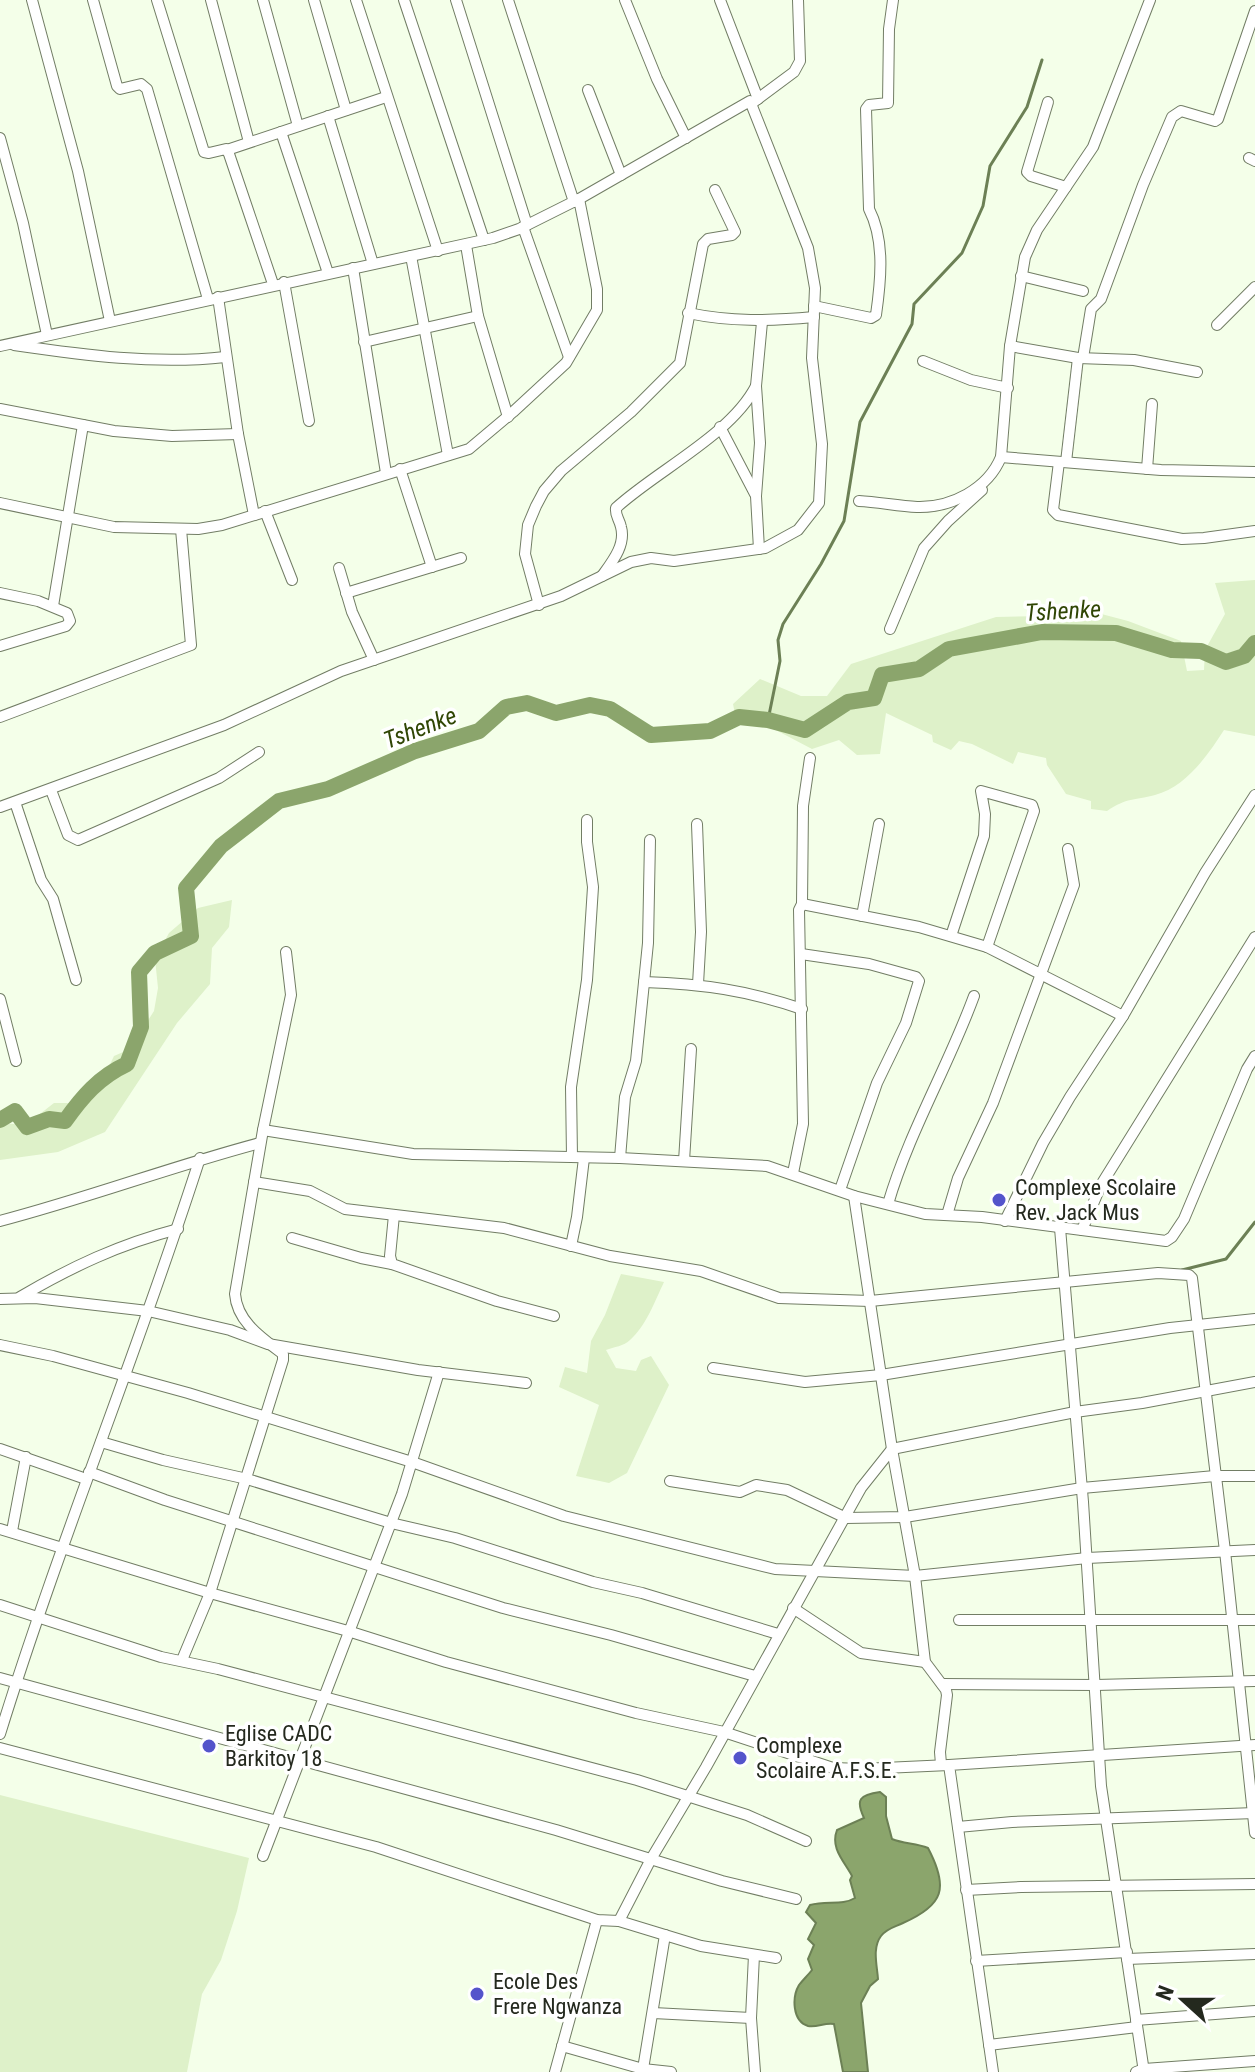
<svg xmlns="http://www.w3.org/2000/svg" width="1255" height="2072" viewBox="0 0 1255 2072" font-family="'Roboto Condensed',sans-serif">
<style>
.green{fill:#def1c9}
.water{fill:#8ba56c;stroke:#6c8055;stroke-width:2}
.lines{fill:none;stroke-linecap:round;stroke-linejoin:round}
.stream{stroke:#6c8055;stroke-width:3}
.river{stroke:#8ba56c;stroke-width:16}
.minor-casing{stroke:#727d65;stroke-width:12}
.minor{stroke:#fff;stroke-width:10}
.poi-dot{fill:#5454cb;stroke:#fff;stroke-width:3}
.labels{text-anchor:middle;stroke-width:7;stroke-linejoin:round;paint-order:stroke}
.poi-label{font-size:22px;fill:#24291e;stroke:#fff;text-anchor:start}
.water-label{font-size:24px;font-style:italic;fill:#304605;stroke:#fff}
</style>
<rect width="100%" height="100%" fill="#f4ffe9"/>
<g class="green">
<path d="M1255,580v156l-31,-6c-16,25 -38,57 -69,65 -22,6 -27,2 -48,16l-16,-2v-8l-25,-7 -19,-29 -1,-7 -28,-6 -5,12 -41,-20 -13,-3 -8,9 -18,-8 -1,-7 -46,-22 -6,41 -23,1 -18,-15 -27,9 -40,-21 -35,-4 -4,-20 27,-25 41,17h26l24,-32 145,-47 52,-1 42,-5 38,10 53,20 6,30 17,-1 1,-20 20,-36 -10,-31z"/>
<polygon points="232,900 229,927 212,948 210,984 177,1023 105,1132 58,1152 0,1160 0,1123 14,1124 36,1117 54,1103 76,1103 104,1077 114,1056 130,1049 154,1011 158,988 155,959 169,933 198,908"/>
<path d="M621,1274l43,8c-9,19 -18,44 -34,58 -6,6 -16,7 -24,10l10,18 20,3 5,-11 10,-4 18,29 -42,88 -18,10 -33,-7 23,-71 -40,-18 6,-20 22,6 4,-32 14,-26z"/>
<polygon points="0,1795 249,1858 237,1911 221,1960 202,1994 187,2072 0,2072"/>
</g>
<path class="water" d="M880,1792l6,5v19l6,23c12,5 24,4 36,9 21,40 16,57 -25,75 -8,4 -16,5 -22,13 -9,12 -4,29 -3,43l-8,7 -9,17 7,69h-25l-9,-48c-9,-2 -17,4 -26,2 -16,-5 -16,-29 -9,-41 4,-5 9,-10 13,-15l-4,-11 6,-14 -6,-6 8,-16 -10,-11 4,-7c16,-5 32,1 45,-7l-5,-18 2,-4c-8,-15 -22,-28 -15,-46l27,-12c-9,-19 -4,-23 16,-26z"/>
<g class="lines">
<g class="stream">
<polyline points="768,720 780,661 778,640 783,624 821,564 844,521 860,422 912,324 914,304 962,253 983,206 990,166 1027,107 1042,60"/>
<polyline points="1182,1270 1226,1259 1255,1222"/>
</g>
<path class="river" d="M0,1120l15,-9 12,16 22,-8 16,2c17,-24 34,-44 62,-57l14,-37 -2,-55 16,-19 36,-17 -5,-48 35,-42 58,-45 49,-12 87,-38 64,-20 27,-24 21,-4 29,10 34,-8 20,4 41,26 59,-4 29,-14 29,3 37,10 43,-28 26,-4 8,-23 37,-6 30,-20 93,-17 74,1 56,17 29,1 25,11 18,-6 11,-13"/>
<defs>
<g id="minor">
<polyline points="32,0 78,171 110,321"/>
<polyline points="93,0 117,86 120,89 141,84 147,89 208,299"/>
<polyline points="157,0 204,152 209,153 226,149 229,154 273,284"/>
<polyline points="211,0 249,142"/>
<polyline points="263,0 298,126"/>
<polyline points="314,0 346,110"/>
<polyline points="356,0 438,251"/>
<polyline points="404,0 484,240"/>
<polyline points="456,0 527,225"/>
<polyline points="508,0 574,202"/>
<polyline points="625,0 657,79 686,138"/>
<polyline points="720,0 758,99"/>
<polyline points="588,90 621,175"/>
<polyline points="1048,102 1027,172 1031,176 1066,187"/>
<polyline points="751,104 794,72 800,61 798,0"/>
<polyline points="328,116 373,264"/>
<polyline points="281,132 328,273"/>
<polyline points="0,138 23,223 47,335"/>
<polyline points="227,150 386,97"/>
<polyline points="1249,158 1255,161"/>
<polyline points="523,227 569,357"/>
<polyline points="466,245 478,316 508,417"/>
<polyline points="411,256 448,455"/>
<polyline points="353,268 386,473"/>
<polyline points="1021,276 1083,291"/>
<polyline points="284,282 309,421"/>
<polyline points="218,297 238,434 254,515"/>
<path d="M814,306l57,12 5,-3c5,-35 9,-75 -7,-106l-3,-100 3,-4 19,-2 1,-74 4,-29"/>
<path d="M688,313c43,9 82,8 126,4"/>
<polyline points="1217,325 1255,287"/>
<polyline points="364,342 478,316"/>
<path d="M14,345c69,10 141,20 211,12"/>
<polyline points="0,346 493,238 519,229 579,199 750,101 808,248 815,288 812,358 822,444 819,503 798,530 765,548 674,561 651,558 631,562 561,596 341,671 224,725 0,807"/>
<polyline points="1010,346 1078,358 1134,360 1197,372"/>
<polyline points="1083,358 1091,309 1101,299 1143,185 1172,117 1181,111 1215,121 1218,119 1255,11"/>
<polyline points="923,361 971,380 1008,388"/>
<polyline points="0,409 114,431 172,436 238,434"/>
<polyline points="720,427 755,494"/>
<polyline points="1001,457 1161,470 1255,472"/>
<polyline points="1059,462 1053,510 1058,515 1182,539 1204,538 1255,531"/>
<polyline points="1066,462 1078,358"/>
<polyline points="400,469 432,567"/>
<polyline points="1147,469 1152,404"/>
<path d="M859,501c19,1 39,5 58,6 34,1 71,-18 84,-50l9,-111 15,-89 12,-27 56,-83 57,-147"/>
<polyline points="0,503 114,527 198,529 222,525 469,449 513,412 566,363 597,310 597,289 579,199"/>
<polyline points="265,511 292,580"/>
<polyline points="759,549 756,496 760,443 756,386 762,322"/>
<polyline points="339,568 352,612 374,660"/>
<path d="M602,576c10,-14 24,-31 19,-49 -2,-9 -6,-11 -5,-19 40,-37 115,-73 140,-122"/>
<polyline points="0,593 38,601 67,613 70,621 66,626 0,646"/>
<polyline points="346,593 461,558"/>
<polyline points="539,605 525,554 528,525 536,506 544,491 561,471 631,412 680,363 703,244 708,239 732,235 735,232 715,190"/>
<polyline points="53,606 83,425"/>
<polyline points="890,629 924,548 948,521 982,490"/>
<polyline points="0,717 191,645 181,529"/>
<polyline points="51,790 68,835 78,840 219,778 259,752"/>
<polyline points="15,802 41,880 53,899 76,980"/>
<polyline points="697,824 701,932 698,984"/>
<polyline points="802,904 919,927 987,947 1123,1016"/>
<polyline points="862,916 879,824"/>
<polyline points="951,936 984,836 985,814 981,791 1032,805 1034,811 987,947"/>
<polyline points="801,954 869,964 916,977 919,981 906,1023 877,1083 840,1190"/>
<path d="M644,982c59,2 102,8 158,27"/>
<polyline points="0,999 16,1061"/>
<polyline points="263,1130 413,1154 620,1158 767,1166 854,1196 925,1214 982,1217 1166,1241 1172,1237 1184,1219 1247,1069 1255,1056"/>
<polyline points="572,1157 571,1087 587,980 593,887 587,842 587,820"/>
<polyline points="620,1158 625,1097 636,1061 648,943 650,840"/>
<polyline points="684,1161 691,1049"/>
<polyline points="793,1173 803,1124 799,910 802,904 803,806 810,758"/>
<polyline points="254,1182 310,1191 345,1209 504,1228 610,1256 701,1271 779,1298 870,1301 1158,1273 1189,1275 1192,1278 1225,1551 1255,1833"/>
<polyline points="854,1196 892,1449 915,1576 925,1662 946,1690 947,1695 940,1752 941,1764"/>
<path d="M888,1204c21,-72 60,-137 86,-208"/>
<polyline points="394,1215 390,1256 392,1264 497,1301 554,1316"/>
<polyline points="947,1215 958,1178 993,1103 1074,885 1068,849"/>
<path d="M0,1221c88,-23 173,-55 260,-78"/>
<polyline points="1005,1221 1043,1143 1070,1097 1123,1016 1205,873 1255,795"/>
<polyline points="1060,1228 1083,1502 1101,1786 1144,2072"/>
<polyline points="1082,1230 1101,1185 1255,937"/>
<polyline points="292,1238 361,1258 392,1264"/>
<polyline points="571,1246 577,1217 584,1158"/>
<path d="M20,1297c51,-30 100,-53 158,-68"/>
<polyline points="0,1299 35,1298 148,1311 230,1330 268,1344 418,1370 526,1383"/>
<polyline points="0,1345 53,1356 188,1393 412,1462 564,1516 775,1569 915,1576 1087,1558 1255,1550"/>
<polyline points="713,1368 805,1382 881,1375 1170,1328 1255,1319"/>
<polyline points="101,1442 163,1460 247,1479 391,1523 455,1538 593,1582 642,1593 778,1634"/>
<polyline points="0,1449 86,1479"/>
<polyline points="89,1472 165,1500 503,1608 611,1635 755,1676"/>
<polyline points="670,1481 740,1492 756,1485 787,1490 846,1518 905,1517 1082,1488 1215,1476 1255,1476"/>
<polyline points="0,1529 210,1593 348,1631 446,1662 636,1713 724,1732 833,1768 862,1769 949,1765"/>
<polyline points="12,1531 26,1457"/>
<polyline points="0,1605 161,1657 218,1669 637,1780 747,1815 806,1841"/>
<polyline points="793,1608 861,1653 925,1662"/>
<polyline points="959,1620 1255,1620"/>
<path d="M182,1660l28,-67 73,-233v-6c-21,-16 -46,-32 -48,-60l28,-164 28,-135 -5,-43"/>
<polyline points="0,1678 556,1830 722,1881 796,1899"/>
<polyline points="942,1684 1096,1685 1255,1681"/>
<path d="M0,1734c60,-194 138,-382 200,-576"/>
<polyline points="0,1748 376,1847 597,1920 619,1921 701,1946 776,1958"/>
<polyline points="958,1827 1012,1822 1255,1813"/>
<polyline points="263,1856 402,1494 439,1372"/>
<polyline points="966,1890 1021,1887 1255,1884"/>
<polyline points="619,1921 651,1859 706,1767 861,1488 892,1449 1075,1412 1142,1403 1255,1382"/>
<polyline points="754,1955 751,2018 755,2072"/>
<polyline points="1127,1959 1255,1954"/>
<polyline points="976,1961 1127,1952"/>
<polyline points="653,2013 751,2018"/>
<polyline points="1136,2020 1255,2011"/>
<polyline points="989,2045 1137,2027"/>
<polyline points="562,2046 643,2069 671,2072"/>
<polyline points="643,2069 665,1935"/>
<polyline points="555,2072 597,1920"/>
<polyline points="993,2072 949,1765 1255,1745"/>
<polyline points="1136,2072 1144,2069 1255,2061"/>
</g>
</defs>
<use href="#minor" class="minor-casing"/>
<use href="#minor" class="minor"/>
</g>
<g class="poi-dot">
<circle cx="999" cy="1200" r="8"/>
<circle cx="209" cy="1746" r="8"/>
<circle cx="740" cy="1758" r="8"/>
<circle cx="477" cy="1994" r="8"/>
</g>
<g class="labels">
<g class="poi-label">
<text x="1015" y="1195">Complexe Scolaire<tspan x="1015" dy="25">Rev. Jack Mus</tspan></text>
<text x="225" y="1741">Eglise CADC<tspan x="225" dy="25">Barkitoy 18</tspan></text>
<text x="756" y="1753">Complexe<tspan x="756" dy="25">Scolaire A.F.S.E.</tspan></text>
<text x="493" y="1989">Ecole Des<tspan x="493" dy="25">Frere Ngwanza</tspan></text>
</g>
<g class="water-label">
<text transform="translate(1063 611) rotate(-3)" y="8">Tshenke</text>
<text transform="translate(420 728) rotate(-21)" y="8">Tshenke</text>
</g>
</g>
<g transform="translate(1183 2000) rotate(291)" stroke="#ffffff" stroke-width="6" paint-order="stroke">
<path d="M0-6L14 30L0 20L-14 30Z" fill="#24291e"/>
<text y="-12" font-size="22" font-weight="bold" text-anchor="middle" fill="#24291e">N</text>
</g>
</svg>
